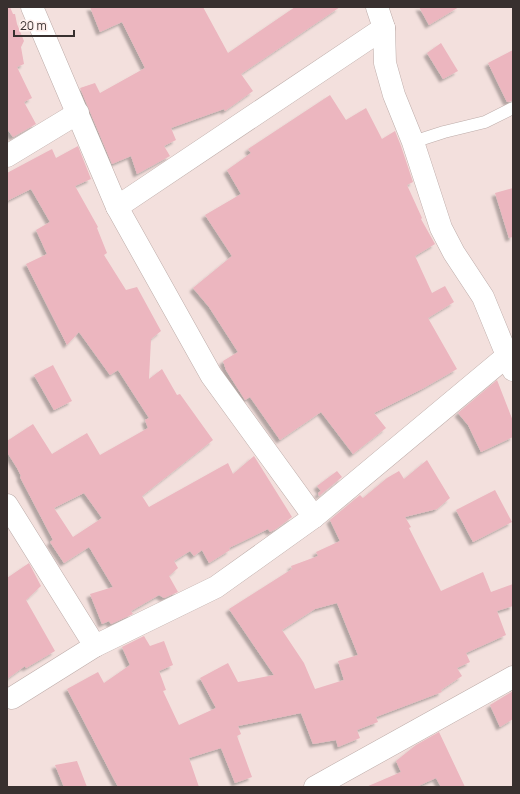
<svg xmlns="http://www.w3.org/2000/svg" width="520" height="794" viewBox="0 0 520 794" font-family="Manrope,sans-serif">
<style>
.building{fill:#ecb6bf;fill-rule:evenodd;filter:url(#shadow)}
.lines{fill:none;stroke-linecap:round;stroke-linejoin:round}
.service-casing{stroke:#bdaca9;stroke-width:13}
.minor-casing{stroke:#bdaca9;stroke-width:23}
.service{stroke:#fff;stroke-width:12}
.minor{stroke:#fff;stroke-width:22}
</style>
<defs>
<filter id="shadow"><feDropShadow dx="-3.5" dy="3.5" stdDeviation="1" flood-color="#0004"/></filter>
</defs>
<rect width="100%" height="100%" fill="#f3e0dd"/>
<g class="building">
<polygon points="7,7 10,7 13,14 15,14 17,24 24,41 21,47 24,64 17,67 32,98 24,102 36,124 13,137 7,129"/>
<polygon points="90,7 203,7 228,53 295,7 340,7 241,74 253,91 225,111 224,109 171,128 176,140 164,146 170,156 137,174 131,156 112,164 80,88 95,83 100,93 145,68 122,22 100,32"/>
<polygon points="419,7 459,7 429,25"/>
<polygon points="441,43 458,71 443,79 427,53"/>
<polygon points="513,50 513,101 507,102 488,63"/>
<polygon points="330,95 346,120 366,108 382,139 395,131 401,146 413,182 407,185 422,218 421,219 435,244 415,256 432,293 445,286 454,302 428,318 457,369 422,389 374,413 386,428 353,454 321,412 280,440 250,397 245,400 226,370 223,361 238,352 209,307 193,288 232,256 205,215 241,194 227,170 251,153 248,149"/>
<path d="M78,146l13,33 -16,7 23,41 -1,1 10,25 -3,2 22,35 11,-3 24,44 -10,8 -2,40 13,-10 15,26 3,-1 33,46 -71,56 7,11 79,-44 5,11 21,-18 38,61 -16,12 -6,3 -2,-3 -39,19 1,2 -21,13 -7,-13 -8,6 -4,-5 -16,10 4,7 -9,8 9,16 -14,6 -5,-3 -28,16 2,3 -22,10 -2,-3 -7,3 -12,-30 23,-7 -24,-40 -25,16 -14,-21 3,-2 -33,-63 1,-1 -4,-8 -10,-16v-11l26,-17 19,30 35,-21 13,22 48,-27 -3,-8 4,-2 -31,-48 -8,5 -31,-43 -12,13 -41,-81 21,-10 -11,-24 14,-8 -19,-33 -24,12v-28l45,-24 4,9zM84,493l18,25 -29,19 -19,-29z"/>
<polygon points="513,188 513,237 509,238 495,193"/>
<polygon points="53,365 72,401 54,410 34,375"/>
<polygon points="497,380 513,421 513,437 481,452 468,425 458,413"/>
<path d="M427,460l23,38 -13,11 -32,8 6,10 -2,1 32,63 42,-19 8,20 22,-8v22l-16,5 9,24 -40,18 4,9 -13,6 5,8 -21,14 1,2 -66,25 2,5 -21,8 3,8 -22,9 -2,-7 -23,4 -12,-31 -63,13 3,8 -4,2 15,41 -17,6 -14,-35 -32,10 10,29h-81l-51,-98 31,-17 6,11 26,-18 -8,-18 22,-11 6,10 14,-5 9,24 -14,6 7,19 -3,1 16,34 37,-17 -16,-30 28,-15 10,19 36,-7 -45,-66 63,-40 -1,-3 27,-10 -2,-4 24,-11 -10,-21 30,-25 3,3 24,-20 12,-7 5,8zM337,603l21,52 -20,6 6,19 -29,9 -11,-26 -22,-33 33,-21z"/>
<polygon points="337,471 342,477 319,496 318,493 321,491 317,486"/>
<polygon points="495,490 512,522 473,542 456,510"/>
<polygon points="29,563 41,586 26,600 55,651 26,668 25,666 7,679 7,578"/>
<polygon points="513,691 513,719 500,727 490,705"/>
<polygon points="439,732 465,787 441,787 436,778 416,787 366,787 401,772 396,761 416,745"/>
<polygon points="77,761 87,787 64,787 55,765"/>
</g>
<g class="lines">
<defs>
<polyline id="service" points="413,142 444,132 485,122 513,108"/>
<g id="minor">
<polyline points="32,7 117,207 211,375 314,517"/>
<polyline points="377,7 384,28 385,63 394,95 413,142 441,228 454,253 483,297 513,370"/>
<polyline points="7,156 78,113"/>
<polyline points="117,207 384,28"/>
<polyline points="7,505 95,646"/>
<polyline points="12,698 95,646 216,587 314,517 507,356"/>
<polyline points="315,787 513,677"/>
</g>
</defs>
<use href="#service" class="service-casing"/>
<use href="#minor" class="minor-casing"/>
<use href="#service" class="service"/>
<use href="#minor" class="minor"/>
</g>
<rect width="520" height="794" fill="none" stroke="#38302f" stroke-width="16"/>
<path d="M14 30v6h60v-6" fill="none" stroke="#38302f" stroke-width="2"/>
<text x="20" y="30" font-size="12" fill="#38302f" stroke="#fdeeeb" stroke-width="3" paint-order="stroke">20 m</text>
</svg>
